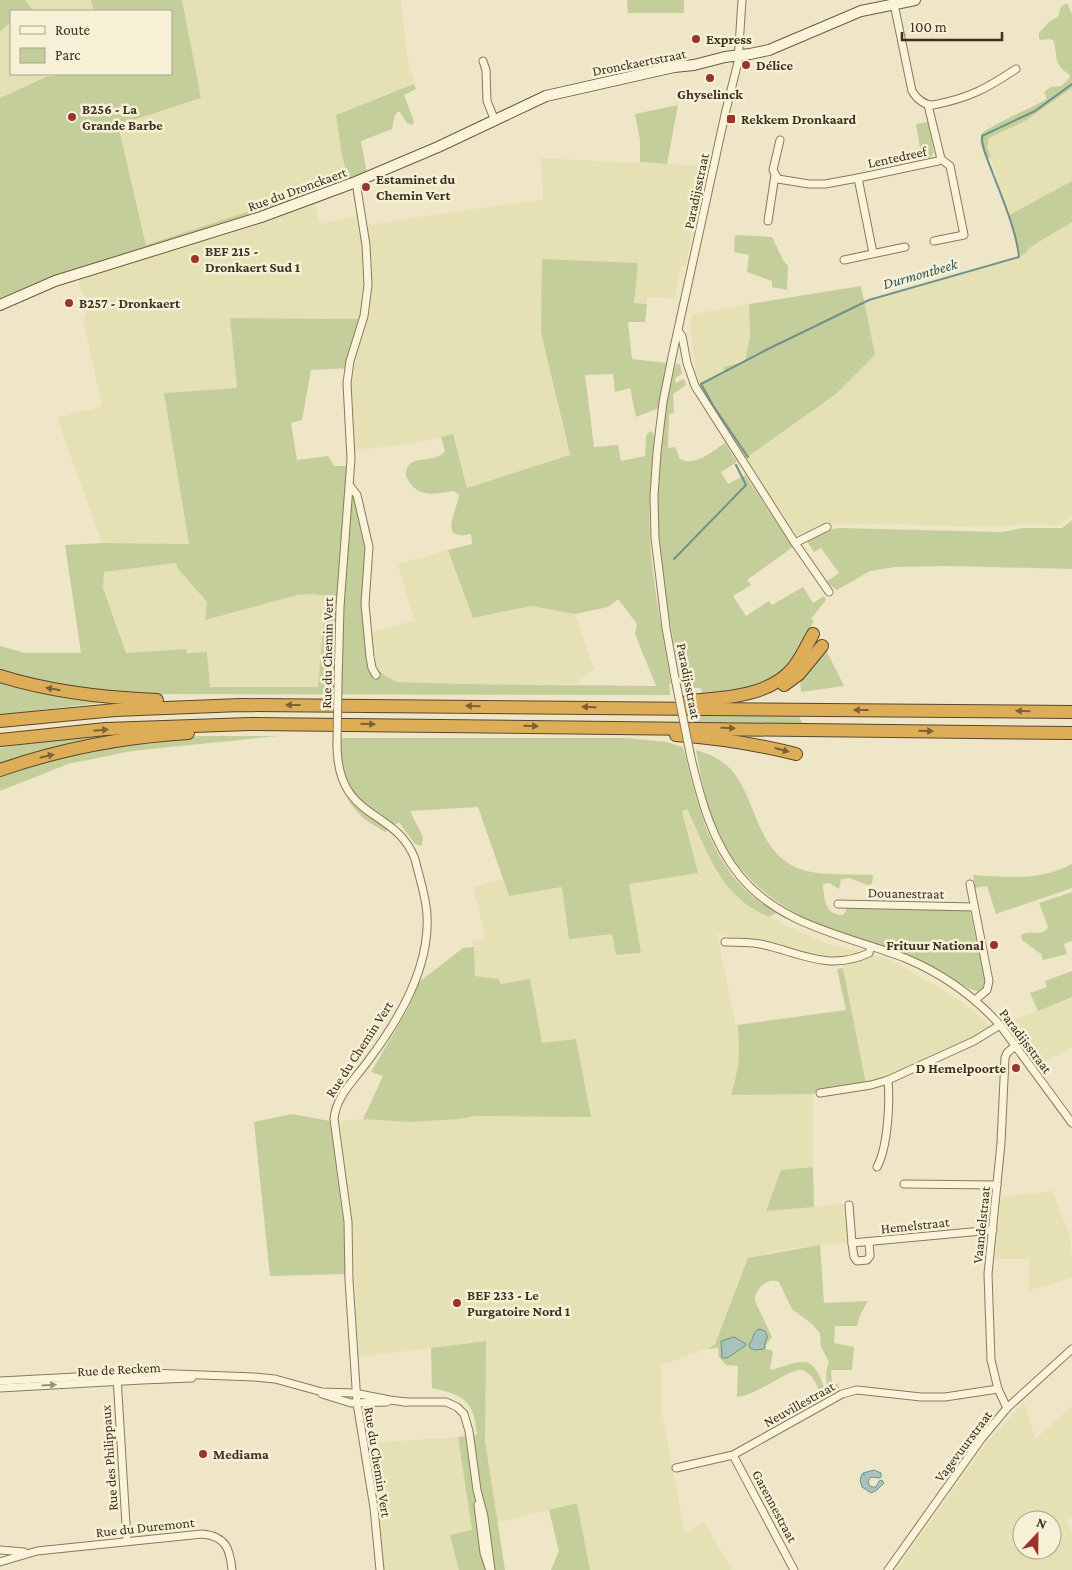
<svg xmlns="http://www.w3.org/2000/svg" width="1072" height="1570" viewBox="0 0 1072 1570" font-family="'Crimson Pro',serif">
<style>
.farmland{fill:#e5e1b4;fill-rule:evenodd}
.green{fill:#c4ce9a;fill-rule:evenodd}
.water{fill:#a8c3bd;stroke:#6e928c}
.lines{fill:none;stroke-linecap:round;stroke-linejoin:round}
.stream{stroke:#6e928c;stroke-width:2}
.minor-casing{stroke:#8b795c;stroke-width:9}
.secondary-casing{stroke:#6d5a3f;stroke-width:12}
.motorway-casing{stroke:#594630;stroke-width:14}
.minor{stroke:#f9f3da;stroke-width:7}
.secondary{stroke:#f9f3da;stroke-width:10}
.motorway{stroke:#dead58;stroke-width:12}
.minor-bridge-casing{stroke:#8b795c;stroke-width:9;stroke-linecap:butt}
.minor-bridge{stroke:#f9f3da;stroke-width:7}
.oneway{fill:#7c6136}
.oneway2{fill:#9a917d}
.poi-dot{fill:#9b332b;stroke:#f6f0d7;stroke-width:2}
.labels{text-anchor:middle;stroke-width:5;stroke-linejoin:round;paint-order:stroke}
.poi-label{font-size:14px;font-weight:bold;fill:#3b2f20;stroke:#f6f0d7;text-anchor:start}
.street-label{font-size:14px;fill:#3b2f20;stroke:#f6f0d7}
.water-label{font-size:15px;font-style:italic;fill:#2f5a5b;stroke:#f6f0d7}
</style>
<rect width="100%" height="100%" fill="#efe6c7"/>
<g class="farmland">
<polygon points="25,0 91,0 94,11 34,11"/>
<polygon points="182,0 401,0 407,57 410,69 416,83 336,115 341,150 349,179 146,245 118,125 200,98"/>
<polygon points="11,24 11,74 65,74 46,77 0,98 0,32 7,25"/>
<polygon points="1072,88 1072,181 1009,215 987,147 989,138 1025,121"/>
<polygon points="541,158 704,166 686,266 681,265 675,299 647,297 647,304 634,303 634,296 557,404 570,455 467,488 453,435 403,445 354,450 350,420 349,375 371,286 371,270 366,225 543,199"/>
<polygon points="315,204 320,224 358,215 362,246 364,290 359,319 230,318 237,388 164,393 189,544 102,543 57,418 102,406 83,320 86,313 88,300 79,286 79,278"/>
<polygon points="1072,222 1072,514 1059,525 1055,526 1024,523 1002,527 835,523 798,537 746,458 836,394 875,355 864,303 1017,259 1032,246"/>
<polygon points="749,304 750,336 745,363 723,367 726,373 698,385 690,327 692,314"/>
<polygon points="448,550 473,618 531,606 575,614 594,669 575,684 464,684 396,682 378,670 373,661 370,632 414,621 398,564"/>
<polygon points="177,563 178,569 207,603 205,620 298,595 312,594 326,596 318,687 210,687 207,652 187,653 186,649 126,653 103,588 104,572"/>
<polygon points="687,809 716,870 739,899 754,910 804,934 825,943 863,953 861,954 835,958 813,957 761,942 717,934 740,1046 736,1076 731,1094 813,1094 813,1167 781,1170 766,1211 843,1204 843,1213 848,1224 849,1242 788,1249 748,1258 715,1344 707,1349 662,1365 661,1407 685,1533 704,1522 732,1570 590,1570 577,1503 497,1523 485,1441 485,1341 358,1357 353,1234 338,1121 363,1119 459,1119 476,1116 591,1117 576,1039 542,1044 530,979 501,984 498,979 475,976 474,947 472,941 486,938 473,888 502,879 509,896 562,887 612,934 617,957 640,953 629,883 690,840 682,810"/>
<polygon points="875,955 895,962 936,986 962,1002 992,1028 960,1045 880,1080 866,1084 842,963"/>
<polygon points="1072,997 1072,1048 1035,1066 1005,1023"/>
<polygon points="1052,1190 1069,1234 1072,1258 1072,1278 1029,1290 1029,1259 995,1259 1001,1196 1048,1192"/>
<path d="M1024,1402l11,37 37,-33v112l-6,1 6,14v37h-176l91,-128zM1022,1520h30v30h-30z"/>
<polygon points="458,1437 472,1530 451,1535 459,1570 384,1570 377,1493 367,1443"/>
</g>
<g class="green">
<polygon points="0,0 25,0 34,11 11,11 11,24 7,25 0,32"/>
<polygon points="91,0 182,0 201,98 118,125 146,245 348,179 341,150 336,115 414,84 416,89 404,95 414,122 412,125 407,123 399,111 395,115 392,129 361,141 367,174 349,179 351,189 315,204 66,283 26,296 0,309 0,98 46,77 65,74 171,74 171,11 94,11"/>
<polygon points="627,0 684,0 684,13 628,13"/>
<path d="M1067,3l5,11v74l-47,33 -36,17 -2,9 4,10 -5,1 -6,-16 2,-9c20,-14 44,-22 65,-34l-3,-7 7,-5 10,-1 8,-7 1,-4c-17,-11 -12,-16 -16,-34l-5,-2 -8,1 -2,-2v-5l10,-11 9,-5 3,-10z"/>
<polygon points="678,105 667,164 640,162 640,140 635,114"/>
<polygon points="928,122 934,152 930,158 926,158 921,154 916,124"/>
<polygon points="1072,181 1072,222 1032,246 1021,257 1009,215"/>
<path d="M364,214l7,56v16l-20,82 -40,2 -9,50 -11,3 6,37 31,-4 6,10h19l3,37 10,42 -4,55 2,31 9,30 5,9 8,6 11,6 67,2 192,2 -21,-52 2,-10 -19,-25 -10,8 -33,7 -44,-8 -58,12 -25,-68 24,-6 -1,-10c-34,8 -14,-23 -12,-39l-5,-4c-21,3 -37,8 -48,-15 -1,-24 27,-10 39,-25l-4,-14 12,-3 14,54 103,-33 -29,-123 1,-73 96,4 -4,40 13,1 -2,18h-17l4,37 34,4 -7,45 -23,9 -6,-29 -15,4 -2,-18 -28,1 9,72 24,-2 3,16 24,-5 1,-20 3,-4 3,-1 2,5c-2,34 -6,69 -4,103 3,48 13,96 21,144l-2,1 1,11 -526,-1 -41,-3 -4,12 -99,12v-69l25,7h56l-16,-108 37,-2 87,1 -25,-151 73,-5 -7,-70 129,1 5,-29 -2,-44 -4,-31zM176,563l2,6 29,33 -2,18 93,-25 14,-1 14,2 -8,91h-108l-3,-35 -20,1 -1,-4 -60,4 -23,-65 1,-16z"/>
<polygon points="735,235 772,237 783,260 788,266 787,290 772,287 772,281 747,272 749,255 734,252"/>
<polygon points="861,286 875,355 836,394 746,458 698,385 726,373 723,367 745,362 750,336 749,304"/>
<path d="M676,364h4l2,10 -7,4 1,5 8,-4 2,6 -13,9 1,19 -5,1 -1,34 7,-1 5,12c15,8 31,-7 45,-16l12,19 -16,10 7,12 17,-9 48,72 -46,33 4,5 -18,11 13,20 23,-15 3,4 31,-18 10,16 11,-7 2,4 -15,19 3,2 -22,42 -28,21 -37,7 -25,2 -1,-5h-18c-12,-57 -23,-115 -25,-173 -2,-47 6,-106 18,-151z"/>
<polygon points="1072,520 1072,569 950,566 895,567 870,571 837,590 826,582 839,573 821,548 814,552 806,540 829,530 839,528 1002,532 1023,528 1062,528"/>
<polygon points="825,648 844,686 801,692 800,678"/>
<polygon points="688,713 797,714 804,725 690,722"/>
<polygon points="123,734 129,744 199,736 278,736 132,751 68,764 0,791 0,748 27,743"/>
<path d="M347,738h279l41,4 16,5c13,52 25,111 68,148 8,7 17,12 25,18l-7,4c-10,-5 -21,-10 -29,-18 -26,-22 -38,-60 -53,-90l-5,2 16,62 -69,11 12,69 -25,2 -4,-21 -43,5 -7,-52 -53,9 -31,-89 -68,4 13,26 -1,9 -7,-2 -16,-22 -14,10c-7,-5 -16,-9 -23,-15 -22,-21 -28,-50 -30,-78z"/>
<path d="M696,750c9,3 17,5 25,11 38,26 29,89 79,108 18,7 53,5 73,6l-1,9 -5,1 -17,-7 -9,1 -2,10 -10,-6 -6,1c1,14 2,32 20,31l3,-4v-3l124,3 15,69 -3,9 -4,2c-11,-1 -20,-10 -30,-16 -15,-8 -31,-17 -48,-23 -27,-10 -55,-17 -82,-28 -53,-23 -91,-58 -109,-115 -6,-19 -9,-39 -13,-59z"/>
<path d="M1072,864v24l-76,26 -9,-28 -12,2 -2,-13c34,2 68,6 99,-11z"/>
<path d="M1072,892v50l-1,-1 -7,3 3,10 -24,6 -2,-6 -19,-14 -1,-5c9,-6 22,3 27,-8l-9,-24z"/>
<polygon points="474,947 475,976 498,979 501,984 530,979 542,1043 576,1039 591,1117 476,1116 459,1119 411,1122 363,1119 383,1076 371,1072 408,1009 419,982 463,948"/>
<path d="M843,968l23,116 -47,6 -6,4 -82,1c8,-27 10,-43 6,-70l109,-15 -9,-41z"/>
<polygon points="1072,971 1072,997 1038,1011 1030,993 1047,987 1045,981"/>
<polygon points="292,1114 330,1121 345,1235 345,1274 270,1276 254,1122"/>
<polygon points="813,1167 814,1207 766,1211 781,1170"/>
<path d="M820,1245l4,58 44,-2 -8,14 -3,11h-22l-1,17 20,4 -2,23h-21l1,13 6,1 1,3 -3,5 -5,1c-6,-7 -6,-23 -2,-31l-8,-15 -1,-14 -8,-9 -20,-15 -13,-27c-11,-5 -25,7 -24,19l17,36 -6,8v4l6,1 1,3 -3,15 2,2c38,-13 41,-14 55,25l-6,2c-2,-6 -5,-16 -10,-21 -2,-2 -7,-6 -10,-6 -11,-2 -45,26 -64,27l1,-31 -12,-1 -7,-8 -1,-9 -11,1 8,-5 33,-86z"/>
<path d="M486,1341l-1,100 20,129h-46l-9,-35 22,-5 -14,-93 19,-2c-3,-34 -12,-40 -45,-47l-1,-40z"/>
<polygon points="577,1503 590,1570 551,1570 559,1551 549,1510"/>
</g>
<g class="water">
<path d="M759,1329l6,2 3,7 -2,1 -2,10 -9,1 -5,-2 -1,-4c5,-4 3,-12 10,-15z"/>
<polygon points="734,1337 746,1344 745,1346 727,1358 722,1358 721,1341"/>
<polygon points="874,1470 881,1473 881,1477 880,1478 871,1477 868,1481 869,1485 872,1487 876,1487 879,1481 882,1480 884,1483 877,1490 871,1493 862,1487 860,1480 862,1474 865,1475 863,1473"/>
</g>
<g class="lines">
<g class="stream">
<path d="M748,457l-34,-50 -13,-23 65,-34 103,-50 150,-43c-2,-24 -17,-60 -26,-83 -4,-12 -12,-26 -11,-38l53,-25 37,-27"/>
<polyline points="674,559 746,485 736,465"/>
</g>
<defs>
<g id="minor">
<path d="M894,4l18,87c5,8 11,14 21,14 36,-7 53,-16 83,-36"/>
<polyline points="483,61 486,70 487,101 495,121"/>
<polyline points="928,105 941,159 950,166 964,235 934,241"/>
<polyline points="780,140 773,170 778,179 809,184 825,184 858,178"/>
<polyline points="768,221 775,175"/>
<polyline points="873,253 858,178 938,161 941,159"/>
<polyline points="844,260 905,247"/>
<polyline points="678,331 682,336 687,363 695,386 795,543 829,592"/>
<polyline points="350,486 357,495 369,547 365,604 370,657 372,668 376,675"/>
<polyline points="795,543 827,527"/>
<polyline points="675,678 666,628 655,538 654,496 657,452 663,402 672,357 726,110 738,62 742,0"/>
<polyline points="338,682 340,607 351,459 347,383 350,361 364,316 368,285 366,245 356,182"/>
<path d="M337,746c1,76 58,61 78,113 4,18 11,37 12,56 3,53 -28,105 -59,146 -13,18 -32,35 -34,58l14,103 1,58 8,123 17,105 6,62"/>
<path d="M691,758c10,42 21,84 49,118 41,50 108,60 165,82 36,15 69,38 95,67l72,98"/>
<polyline points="970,884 989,981 987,990 975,1000"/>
<polyline points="838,904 974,907"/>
<path d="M725,942c12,0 24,0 35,2 39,8 68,28 109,9l2,-6"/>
<polyline points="820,1093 871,1085 888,1080 974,1041 1000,1025"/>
<path d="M877,1167c11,-20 13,-65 11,-87"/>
<polyline points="904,1184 997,1185"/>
<polyline points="849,1205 852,1243 993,1230"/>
<polyline points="852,1243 854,1257 857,1261 867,1260 870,1256 869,1242"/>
<polyline points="117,1377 127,1541"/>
<polyline points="0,1381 150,1373 254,1377 275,1379 322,1392 354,1393 390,1400 406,1402"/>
<polyline points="0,1388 142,1380 192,1378"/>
<polyline points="322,1394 351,1403 387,1402"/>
<polyline points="403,1402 446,1402 457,1407 464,1414 469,1431 477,1490 484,1517 491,1570"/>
<polyline points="1007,1408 998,1389 991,1360 988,1274 1001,1143 1005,1058 1007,1053 1015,1046"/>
<polyline points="733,1455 794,1570"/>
<polyline points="676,1468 733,1455 842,1394 857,1390 921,1397 945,1397 998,1389"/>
<polyline points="478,1505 484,1553 489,1568"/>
<polyline points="0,1550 24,1552"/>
<path d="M0,1562l37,-11 165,-17c24,2 28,15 30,36"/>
<polyline points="888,1570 982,1438 1007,1408 1072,1349"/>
</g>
<polyline id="secondary" points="0,305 55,281 261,217 353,183 438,147 546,96 674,67 694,65 725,57 750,54 769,50 861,11 915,0"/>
<g id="motorway">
<path d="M0,676c51,16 104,22 157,24"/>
<polyline points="784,685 799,674 822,646"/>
<path d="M688,701c34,-3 81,-4 105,-33 8,-10 14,-23 20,-34"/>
<polyline points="0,721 115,710 241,705 1072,712"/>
<path d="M676,735c41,3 80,9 120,19"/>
<polyline points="0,740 106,729 250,724 1072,733"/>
<path d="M0,770c60,-21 124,-33 188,-37"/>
</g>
</defs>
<use href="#minor" class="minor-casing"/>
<use href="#secondary" class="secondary-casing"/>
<use href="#motorway" class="motorway-casing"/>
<use href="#minor" class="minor"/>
<use href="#secondary" class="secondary"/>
<use href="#motorway" class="motorway"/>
<defs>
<g id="minor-bridge">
<polyline points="675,678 691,758"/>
<polyline points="337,746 338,682"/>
</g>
</defs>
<use href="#minor-bridge" class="minor-bridge-casing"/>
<use href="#minor-bridge" class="minor-bridge"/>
</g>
<defs><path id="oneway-solid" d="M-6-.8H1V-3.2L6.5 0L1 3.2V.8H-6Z" transform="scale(1.25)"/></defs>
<g class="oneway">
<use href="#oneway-solid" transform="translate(53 689) rotate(-170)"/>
<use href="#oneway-solid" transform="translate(293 705) rotate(-180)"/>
<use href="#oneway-solid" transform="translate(473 706) rotate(-179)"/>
<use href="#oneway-solid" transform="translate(589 707) rotate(-179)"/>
<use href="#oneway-solid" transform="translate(861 710) rotate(-180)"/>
<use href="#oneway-solid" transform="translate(1023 711) rotate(-179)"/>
<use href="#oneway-solid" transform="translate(368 724) rotate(1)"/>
<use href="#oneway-solid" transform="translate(531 726) rotate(1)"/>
<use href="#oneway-solid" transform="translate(728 728) rotate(1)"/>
<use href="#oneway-solid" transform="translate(101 730) rotate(-5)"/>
<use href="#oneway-solid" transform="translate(926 731) rotate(1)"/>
<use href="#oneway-solid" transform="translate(782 750) rotate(15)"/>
<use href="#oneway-solid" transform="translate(47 756) rotate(-13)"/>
</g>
<use class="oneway2" href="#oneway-solid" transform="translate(49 1385) rotate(-3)"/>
<g class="poi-dot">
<circle cx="696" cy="39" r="5"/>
<circle cx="746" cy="65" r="5"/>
<circle cx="710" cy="78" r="5"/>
<circle cx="72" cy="117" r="5"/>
<rect x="726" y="114" width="10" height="10" rx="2.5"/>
<circle cx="366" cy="187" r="5"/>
<circle cx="195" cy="259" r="5"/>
<circle cx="69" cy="303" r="5"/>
<circle cx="994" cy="945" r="5"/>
<circle cx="1016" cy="1068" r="5"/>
<circle cx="457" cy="1303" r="5"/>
<circle cx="203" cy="1454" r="5"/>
</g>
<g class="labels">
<g class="poi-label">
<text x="706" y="44">Express</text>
<text x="756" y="70">Délice</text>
<text x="710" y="99" text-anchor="middle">Ghyselinck</text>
<text x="82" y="114">B256 - La<tspan x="82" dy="16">Grande Barbe</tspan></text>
<text x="741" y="124">Rekkem Dronkaard</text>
<text x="376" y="184">Estaminet du<tspan x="376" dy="16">Chemin Vert</tspan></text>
<text x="205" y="256">BEF 215 -<tspan x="205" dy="16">Dronkaert Sud 1</tspan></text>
<text x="79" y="308">B257 - Dronkaert</text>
<text x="984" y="950" text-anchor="end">Frituur National</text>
<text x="1006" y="1073" text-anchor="end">D Hemelpoorte</text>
<text x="467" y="1300">BEF 233 - Le<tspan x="467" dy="16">Purgatoire Nord 1</tspan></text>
<text x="213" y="1459">Mediama</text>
</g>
<g class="street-label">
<text transform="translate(639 62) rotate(-11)" y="5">Dronckaertstraat</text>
<text transform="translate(897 157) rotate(-12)" y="5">Lentedreef</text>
<text transform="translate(297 189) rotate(-20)" y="5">Rue du Dronckaert</text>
<text transform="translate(696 191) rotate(-78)" y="5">Paradijsstraat</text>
<text transform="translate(327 653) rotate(-89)" y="5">Rue du Chemin Vert</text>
<text transform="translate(689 681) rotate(79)" y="5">Paradijsstraat</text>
<text transform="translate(906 893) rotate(1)" y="5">Douanestraat</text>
<text transform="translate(1026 1041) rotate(53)" y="5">Paradijsstraat</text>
<text transform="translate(359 1049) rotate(-57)" y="5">Rue du Chemin Vert</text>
<text transform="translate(915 1225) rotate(-6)" y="5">Hemelstraat</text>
<text transform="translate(981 1225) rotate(-84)" y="5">Vaandelstraat</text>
<text transform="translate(119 1369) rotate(-3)" y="5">Rue de Reckem</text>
<text transform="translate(799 1404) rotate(-29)" y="5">Neuvillestraat</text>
<text transform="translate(963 1446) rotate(-53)" y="5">Vagevuurstraat</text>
<text transform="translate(109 1458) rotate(-94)" y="5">Rue des Philippaux</text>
<text transform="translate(378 1462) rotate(81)" y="5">Rue du Chemin Vert</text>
<text transform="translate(775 1506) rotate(62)" y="5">Garennestraat</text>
<text transform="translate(145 1527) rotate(-6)" y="5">Rue du Duremont</text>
</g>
<g class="water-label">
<text transform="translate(920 274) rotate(-16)" y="5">Durmontbeek</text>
</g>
</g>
<rect x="10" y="10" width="162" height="65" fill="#f6f0d7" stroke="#aba38e"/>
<rect x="20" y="26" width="25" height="8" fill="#f9f3da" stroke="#aba38e"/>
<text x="55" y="35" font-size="15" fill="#3b2f20">Route</text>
<rect x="20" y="48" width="25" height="15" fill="#c4ce9a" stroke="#aba38e"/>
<text x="55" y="60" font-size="15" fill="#3b2f20">Parc</text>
<g transform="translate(1037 1535) rotate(22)"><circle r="24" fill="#f6f0d7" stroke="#aba38e"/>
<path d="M0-4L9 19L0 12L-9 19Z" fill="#9b332b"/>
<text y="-8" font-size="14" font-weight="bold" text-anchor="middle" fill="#3b2f20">N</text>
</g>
<path d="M902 32v8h100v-8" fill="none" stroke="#3b2f20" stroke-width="2.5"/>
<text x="910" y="32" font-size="15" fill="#3b2f20" stroke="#f6f0d7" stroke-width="4" paint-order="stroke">100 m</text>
</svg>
